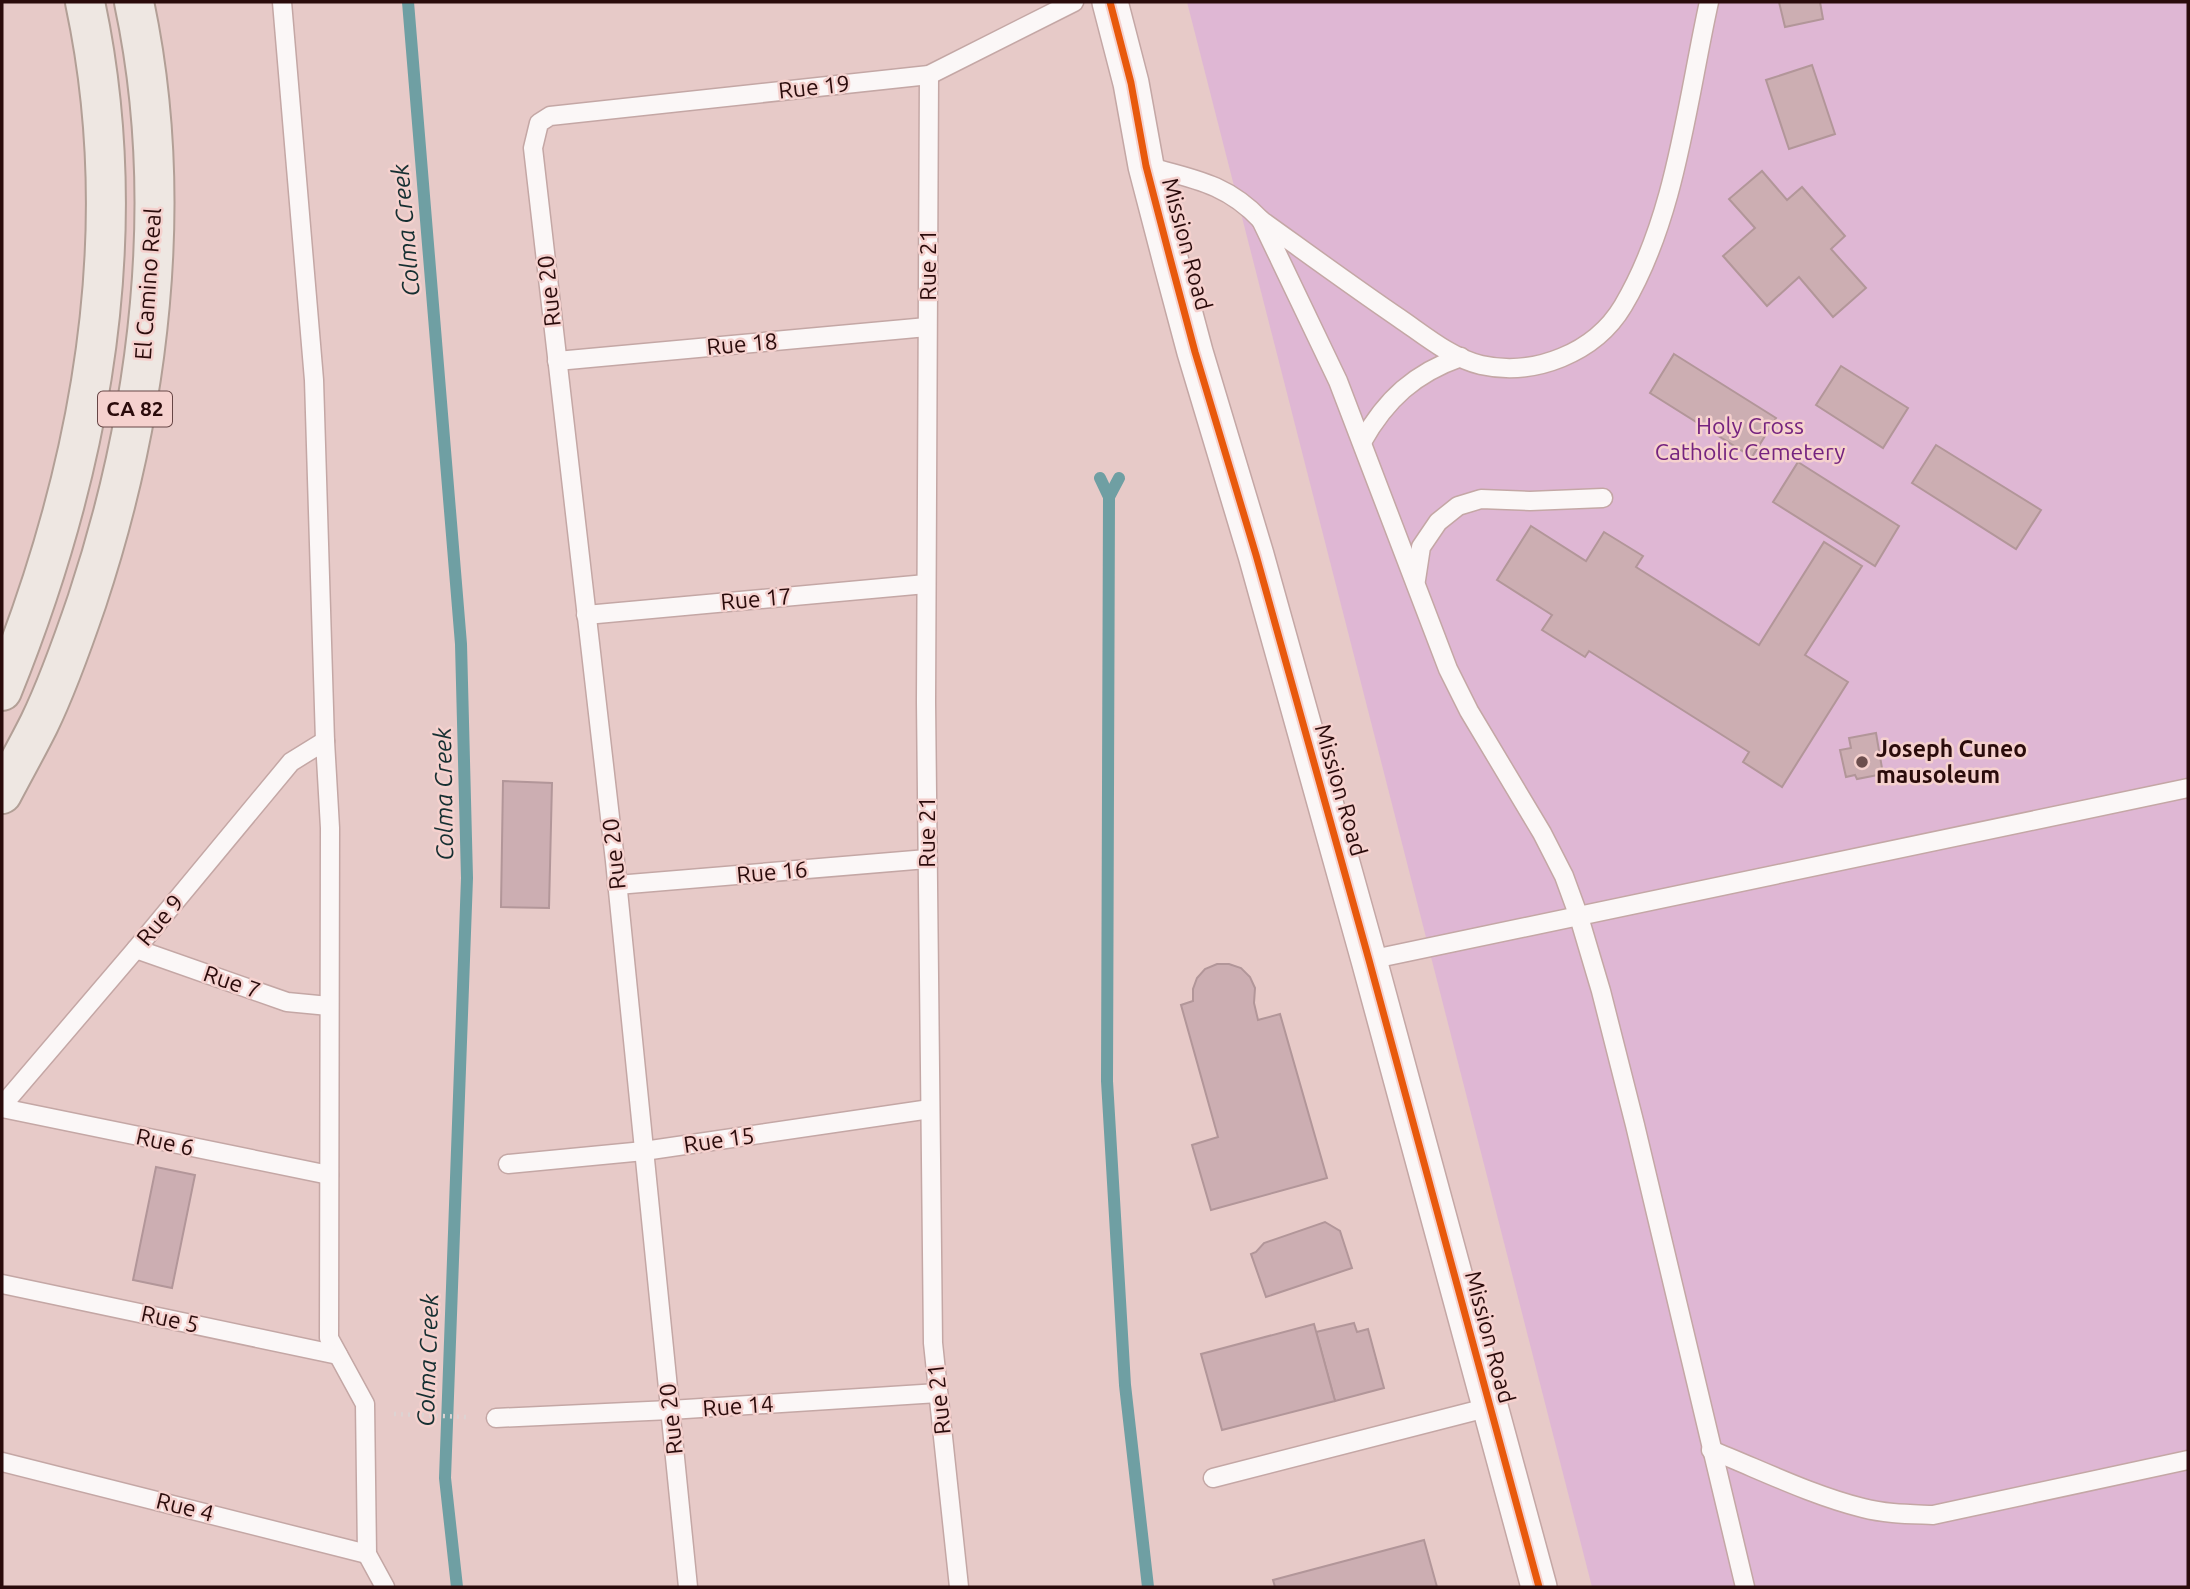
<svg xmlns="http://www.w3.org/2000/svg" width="2190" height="1589" viewBox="0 0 2190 1589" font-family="Ubuntu,sans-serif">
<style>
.green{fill:#dfb7d4}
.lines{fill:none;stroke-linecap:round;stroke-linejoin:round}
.stream{stroke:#6f9fa3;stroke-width:12}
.building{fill:#ccaeb2;stroke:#b29699;stroke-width:2}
.lane-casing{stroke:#c4a7a5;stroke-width:21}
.street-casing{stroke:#c4a7a5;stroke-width:38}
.primary-casing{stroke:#b29f96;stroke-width:42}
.path{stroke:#ddd3d2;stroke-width:4.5;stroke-dasharray:2 5;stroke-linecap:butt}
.lane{stroke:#fbf7f7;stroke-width:18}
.street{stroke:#fbf7f7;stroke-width:35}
.primary{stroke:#eee7e2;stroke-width:38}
.cycleway-casing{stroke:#f5d1ce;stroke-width:11}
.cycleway{stroke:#e8590c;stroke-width:7}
.poi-dot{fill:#6c4e4d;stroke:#f5d1ce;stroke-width:2.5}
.labels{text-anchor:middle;stroke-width:5;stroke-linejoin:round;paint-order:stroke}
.shield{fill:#f5d1ce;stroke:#674646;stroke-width:2}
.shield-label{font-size:21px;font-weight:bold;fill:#2a0b0b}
.street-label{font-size:23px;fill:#2a0b0b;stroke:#f5d1ce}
.park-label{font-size:23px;fill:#75237f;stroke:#f5d1ce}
.poi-label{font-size:23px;font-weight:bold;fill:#2a0b0b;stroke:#f5d1ce;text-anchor:start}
.water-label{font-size:24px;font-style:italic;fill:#152f31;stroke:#f5d1ce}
</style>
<rect width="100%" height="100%" fill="#e7cac8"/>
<polygon class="green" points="1187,2 2188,2 2188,1587 1592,1587"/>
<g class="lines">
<g class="stream">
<polyline points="408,2 461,644 467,878 445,1478 457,1587"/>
<polyline points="1100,478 1109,497 1107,1081 1125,1385 1148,1587"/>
<polyline points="1109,497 1119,478"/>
</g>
</g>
<g class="building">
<polygon points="1779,2 1820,2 1823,19 1785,27"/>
<polygon points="1812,65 1835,134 1789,149 1766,80"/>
<polygon points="1762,171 1787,200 1802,187 1845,236 1831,249 1866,288 1833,317 1799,277 1767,306 1723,256 1755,228 1729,199"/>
<polygon points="1674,354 1776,418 1752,457 1650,393"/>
<polygon points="1841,366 1908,408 1883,448 1816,405"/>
<polygon points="1936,445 2041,510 2016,549 1912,483"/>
<polygon points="1798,462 1899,526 1875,566 1773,502"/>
<polygon points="1531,526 1586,561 1604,532 1643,556 1636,567 1759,645 1824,542 1862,566 1805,655 1848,682 1782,787 1743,762 1749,752 1589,651 1585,657 1542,630 1552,615 1497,580"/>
<polygon points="1876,733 1883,774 1857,779 1855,775 1846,777 1840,750 1851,748 1849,738"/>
<polygon points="503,781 552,783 549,908 501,907"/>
<polygon points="1217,964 1229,964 1241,968 1250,977 1255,988 1254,1003 1258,1020 1280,1014 1327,1178 1211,1210 1192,1145 1218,1137 1181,1005 1193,1001 1193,989 1197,978 1205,969"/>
<polygon points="156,1167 195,1175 172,1288 133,1280"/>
<polygon points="1325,1222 1340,1231 1352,1268 1266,1297 1251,1254 1256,1252 1264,1243"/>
<polygon points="1354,1323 1357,1332 1368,1329 1384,1388 1335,1401 1316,1332"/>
<polygon points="1314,1324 1335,1401 1222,1430 1201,1354"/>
<polygon points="1424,1540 1437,1587 1275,1587 1273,1580"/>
</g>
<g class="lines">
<defs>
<g id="lane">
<polyline points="282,2 314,380 325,741 330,828 329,1338 365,1404 367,1554 385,1587"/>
<polyline points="929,75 926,702 933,1343 959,1587"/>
<path d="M1146,166c47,13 80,17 115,54 46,33 91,66 138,98 25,17 52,40 82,47 53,12 114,-12 142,-59 53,-89 64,-205 86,-304"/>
<polyline points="1261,220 1338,381 1448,669 1469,711 1542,833 1564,876 1579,917 1601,991 1635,1125 1745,1587"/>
<polyline points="557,361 927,327"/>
<path d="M1362,442c24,-43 53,-69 99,-85"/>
<polyline points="1416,580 1421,547 1438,522 1458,506 1481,499 1530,501 1603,498"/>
<polyline points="586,615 926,584"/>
<polyline points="617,885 927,859"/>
<polyline points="136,949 287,1002 329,1006"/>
<polyline points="1369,960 2188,788"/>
<polyline points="2,1106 136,949 291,762 325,741"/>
<polyline points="2,1108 329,1175"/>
<polyline points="508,1164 644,1151 930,1109"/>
<polyline points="2,1284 338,1355"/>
<polyline points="496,1418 670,1410 938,1393"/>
<path d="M1711,1450c50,20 100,45 152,58 23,6 46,6 70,7l255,-55"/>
<polyline points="2,1462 367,1554"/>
<polyline points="1213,1478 1490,1407"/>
<polyline points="688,1587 615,861 533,148 539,123 550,116 929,75 1074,2"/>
</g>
<polyline id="street" points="1110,2 1131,83 1146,166 1171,262 1195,352 1256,555 1369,960 1539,1587"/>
<g id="primary">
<path d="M2,691c88,-218 133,-455 83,-689"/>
<path d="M2,794c12,-23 25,-46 37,-70 19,-39 34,-82 48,-123 63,-190 89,-402 47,-599"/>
</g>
</defs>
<use href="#lane" class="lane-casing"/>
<use href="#street" class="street-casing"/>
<use href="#primary" class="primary-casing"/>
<polyline class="path" points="394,1414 466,1417"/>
<use href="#lane" class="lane"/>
<use href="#street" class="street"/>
<use href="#primary" class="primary"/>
<defs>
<polyline id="cycleway" points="1110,2 1131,83 1146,166 1171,262 1195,352 1256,555 1369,960 1539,1587"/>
</defs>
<use href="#cycleway" class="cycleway-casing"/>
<use href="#cycleway" class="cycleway"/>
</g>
<circle class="poi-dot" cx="1862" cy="762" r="7"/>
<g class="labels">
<rect class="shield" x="98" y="391.5" width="74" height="35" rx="5"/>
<g class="shield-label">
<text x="135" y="416">CA 82</text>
</g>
<g class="street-label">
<text transform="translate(814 87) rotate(-6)" y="8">Rue 19</text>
<text transform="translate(1187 244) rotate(75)" y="8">Mission Road</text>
<text transform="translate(928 265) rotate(-90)" y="8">Rue 21</text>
<text transform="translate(148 284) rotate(-86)" y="8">El Camino Real</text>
<text transform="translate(549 291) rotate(-96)" y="8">Rue 20</text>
<text transform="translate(742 344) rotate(-5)" y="8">Rue 18</text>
<text transform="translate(756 599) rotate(-5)" y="8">Rue 17</text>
<text transform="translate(1341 790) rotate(74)" y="8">Mission Road</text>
<text transform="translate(927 832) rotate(-90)" y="8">Rue 21</text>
<text transform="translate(614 854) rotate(-96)" y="8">Rue 20</text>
<text transform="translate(772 872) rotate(-5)" y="8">Rue 16</text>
<text transform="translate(160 920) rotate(-50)" y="8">Rue 9</text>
<text transform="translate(232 982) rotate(19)" y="8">Rue 7</text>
<text transform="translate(719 1140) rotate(-8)" y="8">Rue 15</text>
<text transform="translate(165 1142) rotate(12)" y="8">Rue 6</text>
<text transform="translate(170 1319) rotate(12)" y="8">Rue 5</text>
<text transform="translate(1490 1337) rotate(75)" y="8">Mission Road</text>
<text transform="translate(939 1399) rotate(-96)" y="8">Rue 21</text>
<text transform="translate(738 1406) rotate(-4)" y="8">Rue 14</text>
<text transform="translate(671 1419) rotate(-96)" y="8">Rue 20</text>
<text transform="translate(185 1507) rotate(14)" y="8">Rue 4</text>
</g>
<g class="park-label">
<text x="1750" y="434">Holy Cross<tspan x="1750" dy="26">Catholic Cemetery</tspan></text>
</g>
<g class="poi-label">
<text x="1876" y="757">Joseph Cuneo<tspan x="1876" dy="26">mausoleum</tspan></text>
</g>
<g class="water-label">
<text transform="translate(406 230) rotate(-95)" y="8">Colma Creek</text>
<text transform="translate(444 794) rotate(-91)" y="8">Colma Creek</text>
<text transform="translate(428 1360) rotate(-88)" y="8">Colma Creek</text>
</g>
</g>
<rect width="2190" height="1589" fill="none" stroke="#2a0b0b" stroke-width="7"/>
</svg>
